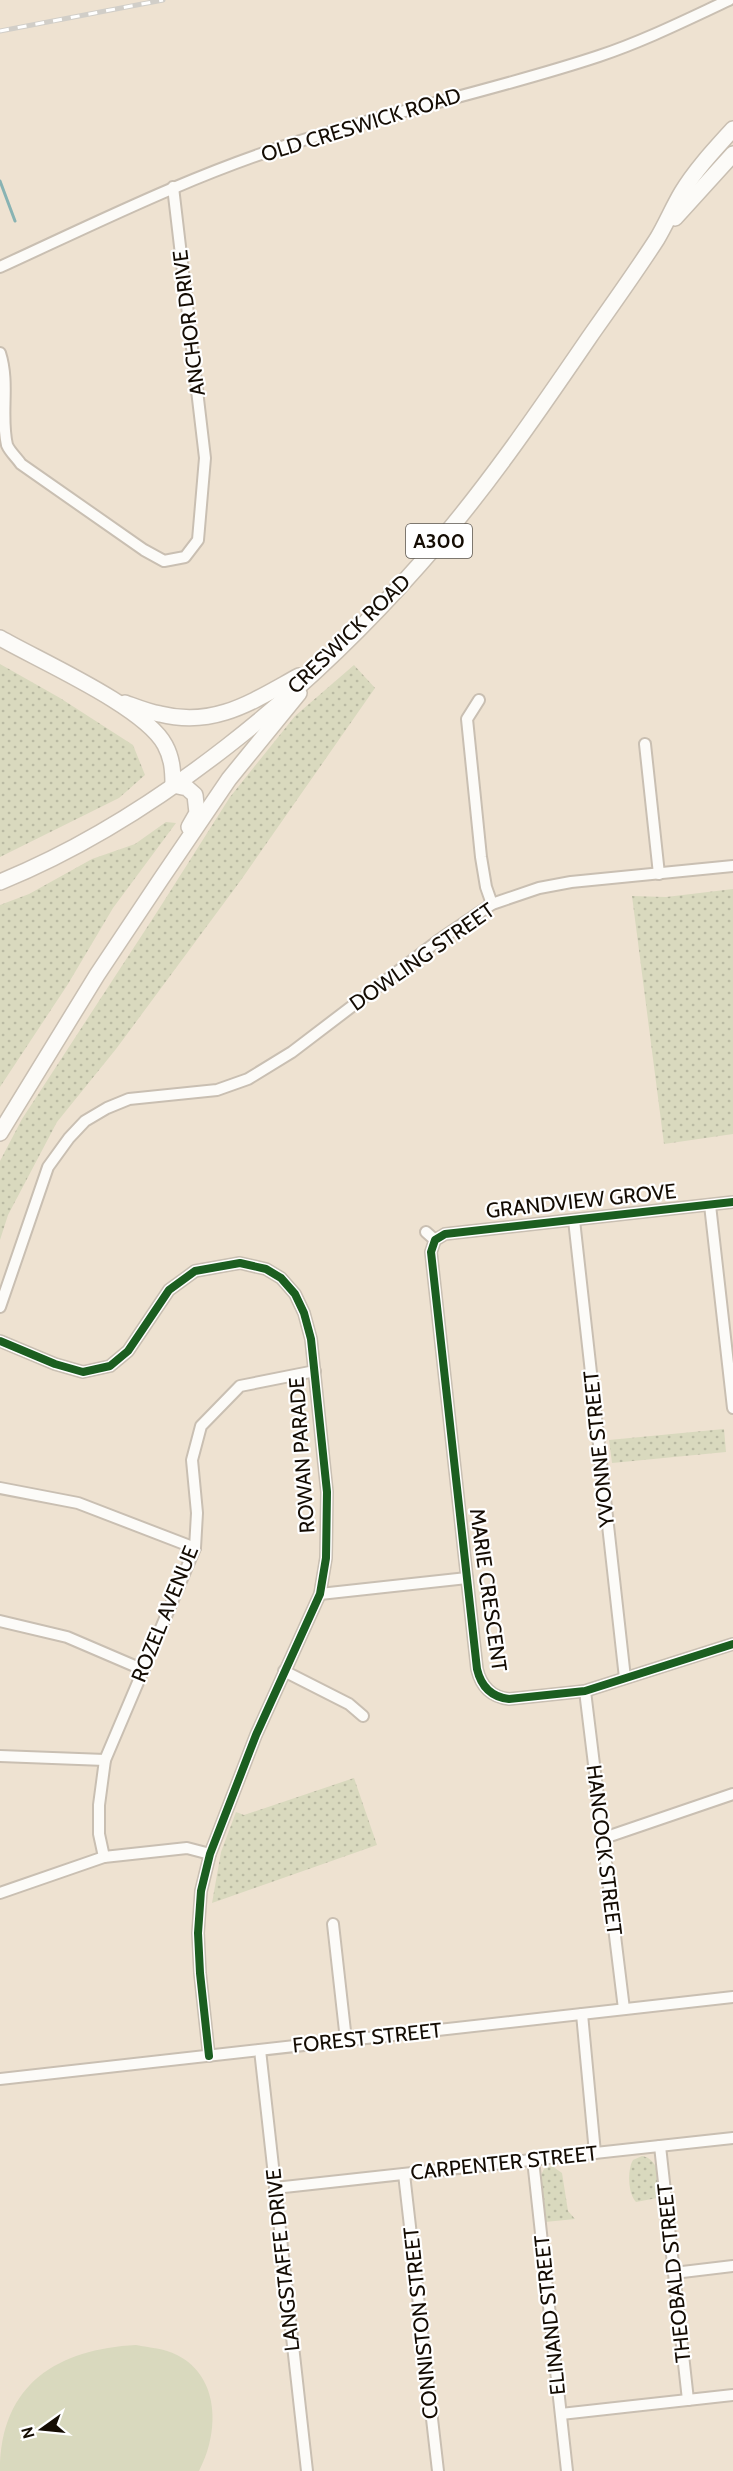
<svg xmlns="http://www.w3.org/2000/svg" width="733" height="2471" viewBox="0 0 733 2471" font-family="Cabin,sans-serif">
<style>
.green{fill:url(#green-dots)}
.pitch{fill:#d9d9be}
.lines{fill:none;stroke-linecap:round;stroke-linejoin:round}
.stream{stroke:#88b3b3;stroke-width:3}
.minor-casing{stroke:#c9bfb2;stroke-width:14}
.highway-casing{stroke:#c9bfb2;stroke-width:18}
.minor{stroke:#fcfbf8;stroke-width:10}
.highway{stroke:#fcfbf8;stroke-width:15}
.rail-casing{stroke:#d1cec8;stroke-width:5}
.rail{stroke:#fff;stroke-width:3;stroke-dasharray:9;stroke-linecap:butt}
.cycleway-casing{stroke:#fff;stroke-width:11}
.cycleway{stroke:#1b5e20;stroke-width:8}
.labels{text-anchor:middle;stroke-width:4.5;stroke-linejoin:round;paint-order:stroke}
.shield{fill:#fff;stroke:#5a554f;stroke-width:1.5}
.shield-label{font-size:20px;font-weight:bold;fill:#140c03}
.street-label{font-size:21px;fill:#140c03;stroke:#fff}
</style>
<defs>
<pattern id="green-dots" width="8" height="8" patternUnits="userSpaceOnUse" patternTransform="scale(1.5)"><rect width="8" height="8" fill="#d9d9be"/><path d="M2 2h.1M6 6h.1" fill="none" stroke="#b9b9a2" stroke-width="1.8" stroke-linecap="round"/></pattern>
</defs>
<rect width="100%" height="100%" fill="#eee2d1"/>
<g class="green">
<polygon points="0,664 60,698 133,745 145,775 119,798 0,857"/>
<polygon points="354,665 375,688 241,880 116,1049 57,1122 8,1215 0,1240 0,1161 22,1119 157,912 230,797 295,716"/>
<polygon points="166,822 176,823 113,908 68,984 0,1087 0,905 29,894 92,859 135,844"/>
<polygon points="733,889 733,1134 664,1144 632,896 666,897"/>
<polygon points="724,1429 726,1452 612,1463 609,1440"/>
<polygon points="354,1778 377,1845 212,1903 221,1852 236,1812 244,1815"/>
<path d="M642,2156c16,2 23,29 15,42l-21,4c-8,-8 -9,-32 -3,-42z"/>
<polygon points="552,2166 562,2173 568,2211 575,2219 545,2222 540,2177 544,2169"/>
</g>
<path class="pitch" d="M136,2345c14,3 28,3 41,10 44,22 42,79 22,116h-199c0,-88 59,-122 136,-126z"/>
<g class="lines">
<polyline class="stream" points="0,181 15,221"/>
<defs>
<g id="minor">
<path d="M0,267c98,-45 194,-93 297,-125 100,-32 203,-53 302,-86 45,-15 87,-36 130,-56"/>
<path d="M0,353c10,31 0,62 7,92 3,7 10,13 14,19l123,86 20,11 21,-4 13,-17 7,-82 -32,-271"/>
<polyline points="479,700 467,719 481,857 486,887 492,904"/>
<polyline points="645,744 659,874"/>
<path d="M733,1202l-288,32 -10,6 -4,12 46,417c4,17 14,28 32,30l76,-8 148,-47"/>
<polyline points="710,1205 733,1408"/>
<polyline points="574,1220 625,1678"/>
<polyline points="426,1232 435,1240"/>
<polyline points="0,1307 48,1167 69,1138 85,1121 107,1108 129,1099 217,1090 248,1079 292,1052 439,940 492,904 539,888 571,882 733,866"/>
<polyline points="0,1341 55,1364 83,1372 110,1366 128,1351 169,1290 195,1271 240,1263 266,1269 281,1278 295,1294 304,1313 311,1339 327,1492 326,1558 320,1594 256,1735 210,1854 201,1891 198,1933 200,1973 209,2056"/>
<polyline points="0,1488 78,1503 195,1548"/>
<polyline points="320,1594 467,1578"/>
<polyline points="0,1621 67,1637 144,1670"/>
<polyline points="284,1671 349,1704 363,1716"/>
<polyline points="585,1691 624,2009"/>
<polyline points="0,1756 105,1760"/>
<polyline points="604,1838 733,1794"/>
<polyline points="104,1857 99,1834 99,1805 105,1760 195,1548 197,1513 192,1460 201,1426 240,1386 315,1371"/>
<polyline points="0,1893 104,1857 187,1848 210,1854"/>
<polyline points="333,1924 346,2040"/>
<polyline points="582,2014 595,2153"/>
<polyline points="260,2050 307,2471"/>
<polyline points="0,2079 733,1997"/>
<polyline points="660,2146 688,2400"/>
<polyline points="533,2160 567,2471"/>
<polyline points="404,2174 438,2471"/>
<polyline points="275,2188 733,2138"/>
<polyline points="674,2273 733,2266"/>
<polyline points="561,2414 733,2395"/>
</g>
<g id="highway">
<polyline points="675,218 733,154"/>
<path d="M0,638c40,23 145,69 165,107 7,13 8,25 8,40"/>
<path d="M125,703c11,4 23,9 35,11 55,14 93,-13 139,-38"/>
<polyline points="173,785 187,788 195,795 197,813 189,827"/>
<path d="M0,882c157,-64 309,-192 420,-318 64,-72 119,-153 173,-232 22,-31 44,-62 64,-93 9,-15 16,-32 25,-47 14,-23 33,-43 51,-63"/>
<polyline points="0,1133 97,975 161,879 229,779 299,693"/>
</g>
</defs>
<use href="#minor" class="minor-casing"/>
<use href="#highway" class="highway-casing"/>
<use href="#minor" class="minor"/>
<use href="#highway" class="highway"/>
<defs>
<polyline id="rail" points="0,31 163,0"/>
</defs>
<use href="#rail" class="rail-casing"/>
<use href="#rail" class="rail"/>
<defs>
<g id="cycleway">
<path d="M733,1202l-288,32 -10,6 -4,12 46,417c4,17 14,28 32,30l76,-8 148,-47"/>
<polyline points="0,1341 55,1364 83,1372 110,1366 128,1351 169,1290 195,1271 240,1263 266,1269 281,1278 295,1294 304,1313 311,1339 327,1492 326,1558 320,1594 256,1735 210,1854 201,1891 198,1933 200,1973 209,2056"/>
</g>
</defs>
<use href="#cycleway" class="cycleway-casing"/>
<use href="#cycleway" class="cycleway"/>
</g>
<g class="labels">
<rect class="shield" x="406" y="524" width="66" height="34" rx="4.5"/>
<g class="shield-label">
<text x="439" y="548">A300</text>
</g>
<g class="street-label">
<text transform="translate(361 125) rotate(-17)" y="7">OLD CRESWICK ROAD</text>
<text transform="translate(189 323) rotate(-97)" y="7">ANCHOR DRIVE</text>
<text transform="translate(349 634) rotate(-44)" y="7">CRESWICK ROAD</text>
<text transform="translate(422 957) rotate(-35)" y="7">DOWLING STREET</text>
<text transform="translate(581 1201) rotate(-6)" y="7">GRANDVIEW GROVE</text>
<text transform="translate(599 1449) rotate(-96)" y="7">YVONNE STREET</text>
<text transform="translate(302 1455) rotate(-94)" y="7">ROWAN PARADE</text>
<text transform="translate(488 1590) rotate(82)" y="7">MARIE CRESCENT</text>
<text transform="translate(165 1614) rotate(-68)" y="7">ROZEL AVENUE</text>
<text transform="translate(604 1850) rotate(83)" y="7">HANCOCK STREET</text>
<text transform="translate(367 2038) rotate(-6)" y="7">FOREST STREET</text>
<text transform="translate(504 2163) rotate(-6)" y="7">CARPENTER STREET</text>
<text transform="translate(283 2260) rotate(-96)" y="7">LANGSTAFFE DRIVE</text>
<text transform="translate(674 2273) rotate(-96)" y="7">THEOBALD STREET</text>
<text transform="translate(550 2315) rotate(-96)" y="7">ELINAND STREET</text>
<text transform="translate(421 2323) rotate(-96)" y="7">CONNISTON STREET</text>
</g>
</g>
<g transform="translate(42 2429) rotate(255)" stroke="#ffffff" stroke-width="4.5" paint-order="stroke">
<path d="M0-4.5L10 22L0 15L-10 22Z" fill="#140c03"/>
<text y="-9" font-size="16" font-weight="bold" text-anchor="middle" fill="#140c03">N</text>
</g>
</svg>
